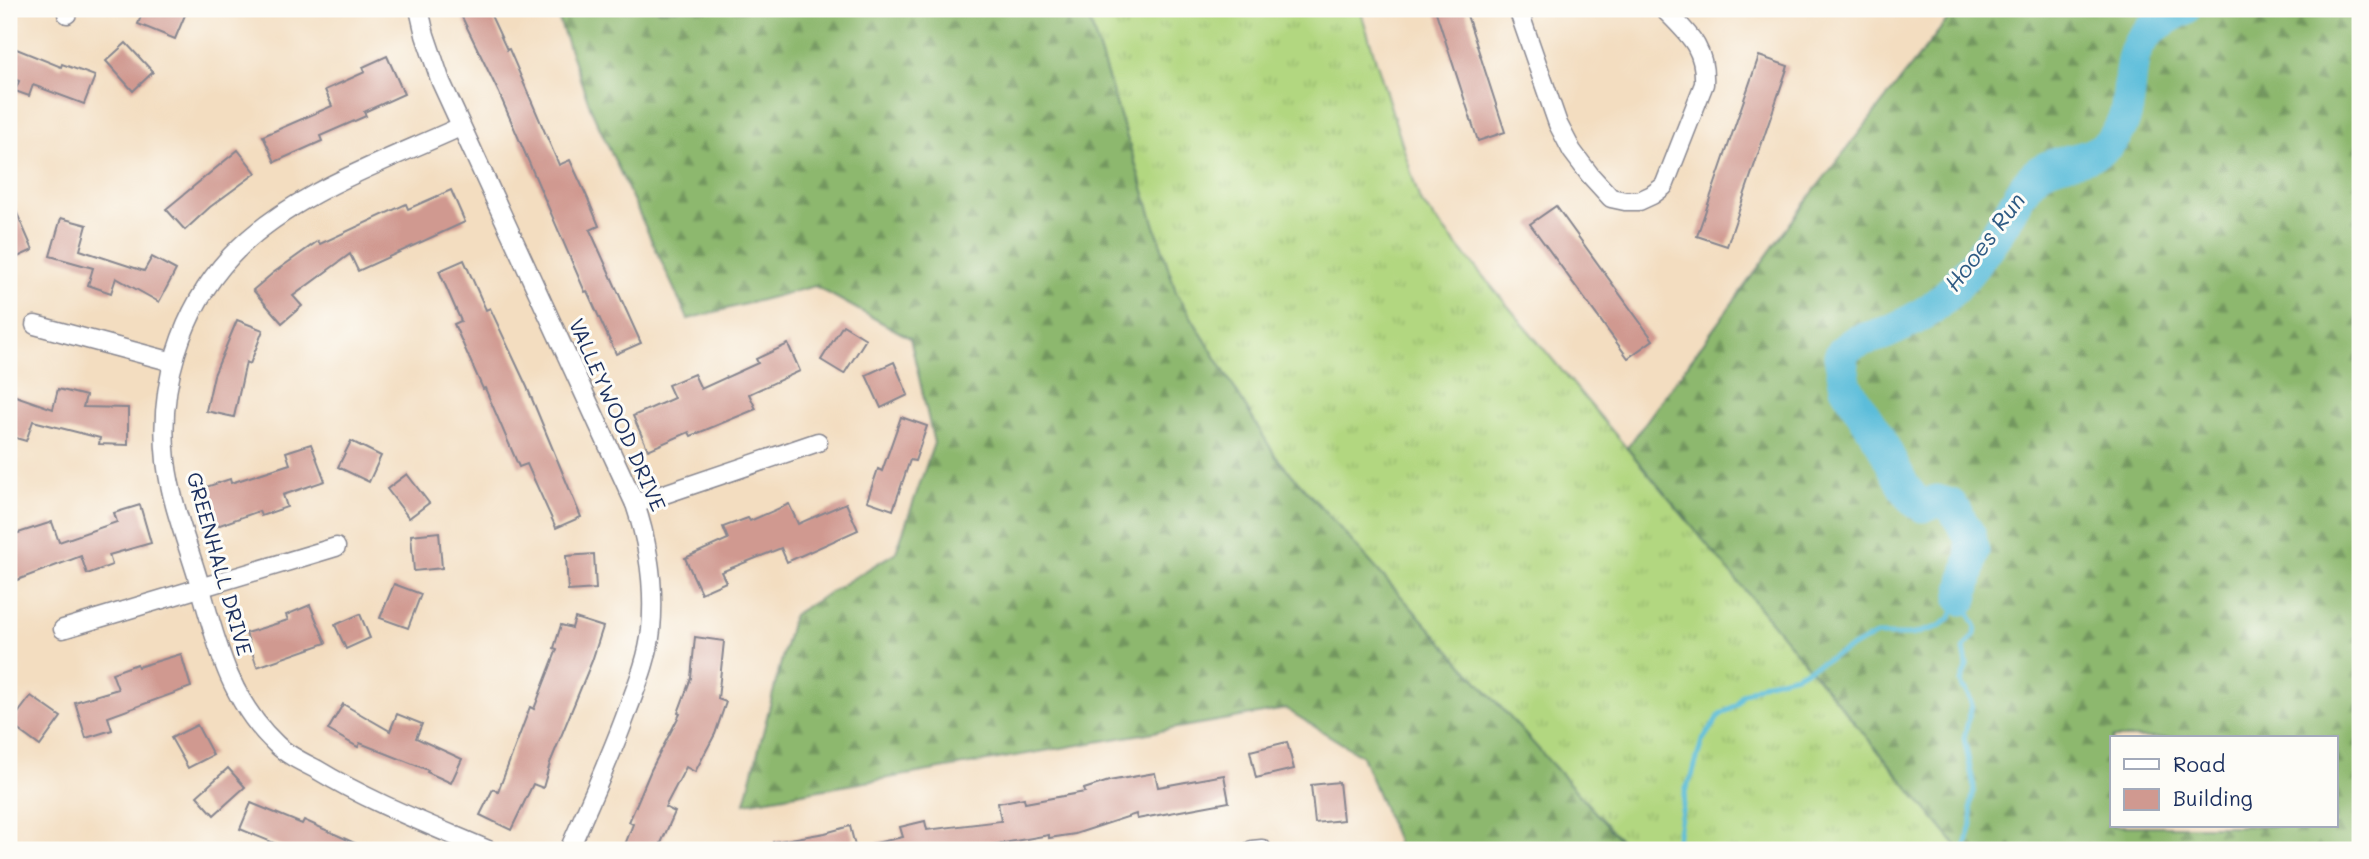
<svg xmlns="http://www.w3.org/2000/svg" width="2369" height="859" viewBox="0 0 2369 859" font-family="Mali,sans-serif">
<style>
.grass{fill:url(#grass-tufts);stroke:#66836f;stroke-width:2}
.forest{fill:url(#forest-firs);stroke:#547466;stroke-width:2;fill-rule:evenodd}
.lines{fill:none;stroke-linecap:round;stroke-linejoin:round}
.stream{stroke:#5cbdda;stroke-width:5}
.river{stroke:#5cbdda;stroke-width:33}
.building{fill:#d09990}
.minor-casing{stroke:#87868f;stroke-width:21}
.minor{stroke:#fff;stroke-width:18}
.labels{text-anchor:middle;stroke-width:6;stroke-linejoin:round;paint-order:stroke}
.street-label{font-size:21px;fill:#1b2f5e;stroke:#fdfcf7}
.water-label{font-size:23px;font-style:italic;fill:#2e5a83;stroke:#fdfcf7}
</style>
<defs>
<pattern id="grass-tufts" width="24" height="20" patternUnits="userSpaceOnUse" patternTransform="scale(1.75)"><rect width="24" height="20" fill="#b2d780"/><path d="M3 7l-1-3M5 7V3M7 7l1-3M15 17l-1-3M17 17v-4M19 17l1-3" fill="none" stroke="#98b971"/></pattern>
<pattern id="forest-firs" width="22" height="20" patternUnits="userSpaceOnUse" patternTransform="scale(1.75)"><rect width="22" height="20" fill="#8db86e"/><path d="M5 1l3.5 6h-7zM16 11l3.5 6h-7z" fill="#72965e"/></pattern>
</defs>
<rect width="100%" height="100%" fill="#fdfcf7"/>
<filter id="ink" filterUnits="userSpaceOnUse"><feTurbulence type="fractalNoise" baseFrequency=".0143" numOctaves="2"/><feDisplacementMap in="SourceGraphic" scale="14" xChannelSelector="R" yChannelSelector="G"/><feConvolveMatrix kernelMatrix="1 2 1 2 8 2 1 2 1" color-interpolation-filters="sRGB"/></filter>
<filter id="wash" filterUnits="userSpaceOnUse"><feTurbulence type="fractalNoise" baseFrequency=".00686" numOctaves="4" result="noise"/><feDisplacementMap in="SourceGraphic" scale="28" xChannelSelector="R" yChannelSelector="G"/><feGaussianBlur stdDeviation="1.57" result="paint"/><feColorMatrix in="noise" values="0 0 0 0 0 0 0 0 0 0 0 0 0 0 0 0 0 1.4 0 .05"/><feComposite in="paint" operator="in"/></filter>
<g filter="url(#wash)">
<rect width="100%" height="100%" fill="#f3ddc0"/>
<polygon class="grass" points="1086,9 1360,9 1420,201 1963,850 1629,850 1276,457 1176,292"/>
<g class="forest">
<polygon points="555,9 1086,9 1176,292 1276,457 1629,850 1394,850 1397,841 1362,756 1286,709 745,803 793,615 896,552 934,443 910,338 815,286 688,319 591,109"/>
<path d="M1956,9h404v841h-400l-333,-402 186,-256zM2112,738h224v88h-224z"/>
</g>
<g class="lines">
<g class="stream">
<polyline points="1962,599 1976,627 1975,634 1964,648 1967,665 1961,682 1963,688 1966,689 1972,705 1964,738 1974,787 1971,806 1972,824 1965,850"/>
<polyline points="1675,850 1686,788 1692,776 1702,741 1719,716 1737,704 1742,695 1764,683 1796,675 1876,635 1911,635 1938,627 1950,618 1962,599"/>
</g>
<path class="river" d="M1962,599l11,-47 -3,-16 -19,-31 -14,-4 -14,5 -7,-4 -12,-15 -24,-47 -34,-53 -6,-31c11,-18 27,-16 45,-23 13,-5 26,-12 38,-19 33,-21 60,-59 80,-91 10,-15 17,-33 29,-45 21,-22 53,-12 76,-34 34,-31 11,-81 37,-108 10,-12 25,-20 39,-27"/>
</g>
<g id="blocks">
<g class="building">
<polygon points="144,9 170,9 185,15 175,39 138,24"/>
<polygon points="458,9 488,9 507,50 509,49 559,165 570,160 588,199 599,226 590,230 641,343 616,354 587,291 585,292 499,93"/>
<polygon points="1435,9 1465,9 1505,132 1478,141"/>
<polygon points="126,43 153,72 133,91 106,61"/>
<polygon points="9,46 61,67 62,64 95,76 84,104 33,85 29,96 15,91 19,81 9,77"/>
<polygon points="387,56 404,94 364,112 366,116 320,136 322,141 275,162 263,136 332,106 325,90 365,72 363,67"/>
<polygon points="1759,56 1788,66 1727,246 1697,236"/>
<polygon points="238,150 256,173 210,207 185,230 166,209"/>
<polygon points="451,190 465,222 358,271 350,254 293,296 302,306 282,323 253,290 273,273 318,241 320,244 406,204 408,209"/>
<polygon points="9,195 33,250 9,261"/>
<polygon points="1556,206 1653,340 1628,358 1530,224"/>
<polygon points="61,218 87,225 80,250 144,271 152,257 176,270 159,302 116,278 111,293 88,285 93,268 50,256"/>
<polygon points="464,260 486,310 490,308 527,387 581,517 556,528 527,464 519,467 485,388 483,389 454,324 461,321 439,271"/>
<polygon points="237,320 263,330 250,364 246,362 234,417 206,411 214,375"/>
<polygon points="843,325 866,339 844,374 821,360"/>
<polygon points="788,344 800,371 749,394 756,409 691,436 689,432 648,450 633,416 674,398 668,385 694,374 701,389 758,363 756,359"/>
<polygon points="894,362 908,395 881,408 866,375"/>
<polygon points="58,389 86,396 83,407 128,408 128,445 99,444 100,438 33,421 26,441 9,436 9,408 13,395 53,409"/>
<polygon points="901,417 927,426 915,461 910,460 893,510 867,501 878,469 882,471"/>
<polygon points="351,441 381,456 369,482 338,467"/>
<polygon points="311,444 325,481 283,495 287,507 261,516 259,511 217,526 203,488 230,479 231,483 290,464 286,452"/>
<polygon points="407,474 429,503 409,518 387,489"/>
<polygon points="846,503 858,530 787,562 781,548 721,572 726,582 701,593 685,558 728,539 723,527 748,518 750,521 789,504 798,524"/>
<polygon points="140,505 151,543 109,555 112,565 87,574 81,556 9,583 9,536 52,522 59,542 117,522 114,513"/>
<polygon points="439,532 442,568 414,571 411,535"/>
<polygon points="594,554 596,589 568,591 566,556"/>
<polygon points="394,584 421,594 408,628 380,618"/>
<polygon points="310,605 326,643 257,667 246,633 288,620 286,615"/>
<polygon points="360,614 370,638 346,649 335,625"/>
<polygon points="575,618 603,627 592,661 550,763 543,788 533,784 511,830 480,815 493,789 498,792 530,707 534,709 557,649 554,648 561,625 572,628"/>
<polygon points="695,637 724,641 718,699 726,702 715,734 695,772 686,767 665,807 675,812 658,850 623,850 633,824 629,822 651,770 680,714 678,713 691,678"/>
<polygon points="181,654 191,687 108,717 112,730 86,738 75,702 118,689 112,673 137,664 138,667"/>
<polygon points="31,696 61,717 40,746 10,724"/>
<polygon points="343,704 390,731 397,714 422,724 416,738 462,759 451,783 427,772 428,770 360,743 358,747 328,730"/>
<polygon points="197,725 213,755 188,768 171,738"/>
<polygon points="1287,742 1294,769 1256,778 1250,751"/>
<polygon points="228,768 245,787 214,815 197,796"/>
<polygon points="1155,773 1158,787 1224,775 1229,802 1137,819 1136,814 1075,834 1049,838 1049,835 986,846 986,850 871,850 871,844 903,837 900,827 925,821 927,830 1001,821 998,803 1024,798 1025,803 1085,792 1084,789 1109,781"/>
<polygon points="1339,782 1343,820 1315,823 1311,785"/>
<polygon points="251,803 302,824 304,820 370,850 291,850 240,829"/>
<polygon points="850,826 856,850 773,850 773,842 825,833"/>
</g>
</g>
</g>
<g filter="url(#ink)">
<use href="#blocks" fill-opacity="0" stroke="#87868f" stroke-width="2"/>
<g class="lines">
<defs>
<g id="minor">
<path d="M419,9l6,26 16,47 194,422c14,42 20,83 16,126 -3,29 -14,55 -24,82 -17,47 -38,92 -58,138"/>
<path d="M1518,9l40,115 14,27 18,24 21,23 14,3h14l13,-6 12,-9 40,-102c2,-37 -16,-50 -40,-75"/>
<polyline points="67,14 69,9"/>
<path d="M460,127c-76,35 -171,67 -229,129 -51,55 -73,132 -65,205 5,43 23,86 35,128 16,57 30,113 75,155 11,11 26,18 40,25 54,33 114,56 172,81"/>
<polyline points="35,325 173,362"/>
<polyline points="635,504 818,442"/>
<polyline points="63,629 336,547"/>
<polyline points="1252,850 1262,849"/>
</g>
</defs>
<use href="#minor" class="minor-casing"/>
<use href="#minor" class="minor"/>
</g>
</g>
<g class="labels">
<g class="street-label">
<text transform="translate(617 415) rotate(66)" y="7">VALLEYWOOD DRIVE</text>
<text transform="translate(219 564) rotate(74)" y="7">GREENHALL DRIVE</text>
</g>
<g class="water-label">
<text transform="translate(1985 242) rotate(-53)" y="8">Hooes Run</text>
</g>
</g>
<rect width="2369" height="859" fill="none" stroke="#fdfcf7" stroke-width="35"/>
<rect x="2110" y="736" width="228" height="91" fill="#fdfcf7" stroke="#a3aaba" stroke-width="2"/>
<rect x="2124" y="759" width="35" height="10" fill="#ffffff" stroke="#a3aaba" stroke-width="2"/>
<text x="2173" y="772" font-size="21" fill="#1b2f5e">Road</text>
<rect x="2124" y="789" width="35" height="21" fill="#d09990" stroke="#a3aaba" stroke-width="2"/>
<text x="2173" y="806" font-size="21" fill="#1b2f5e">Building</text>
</svg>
